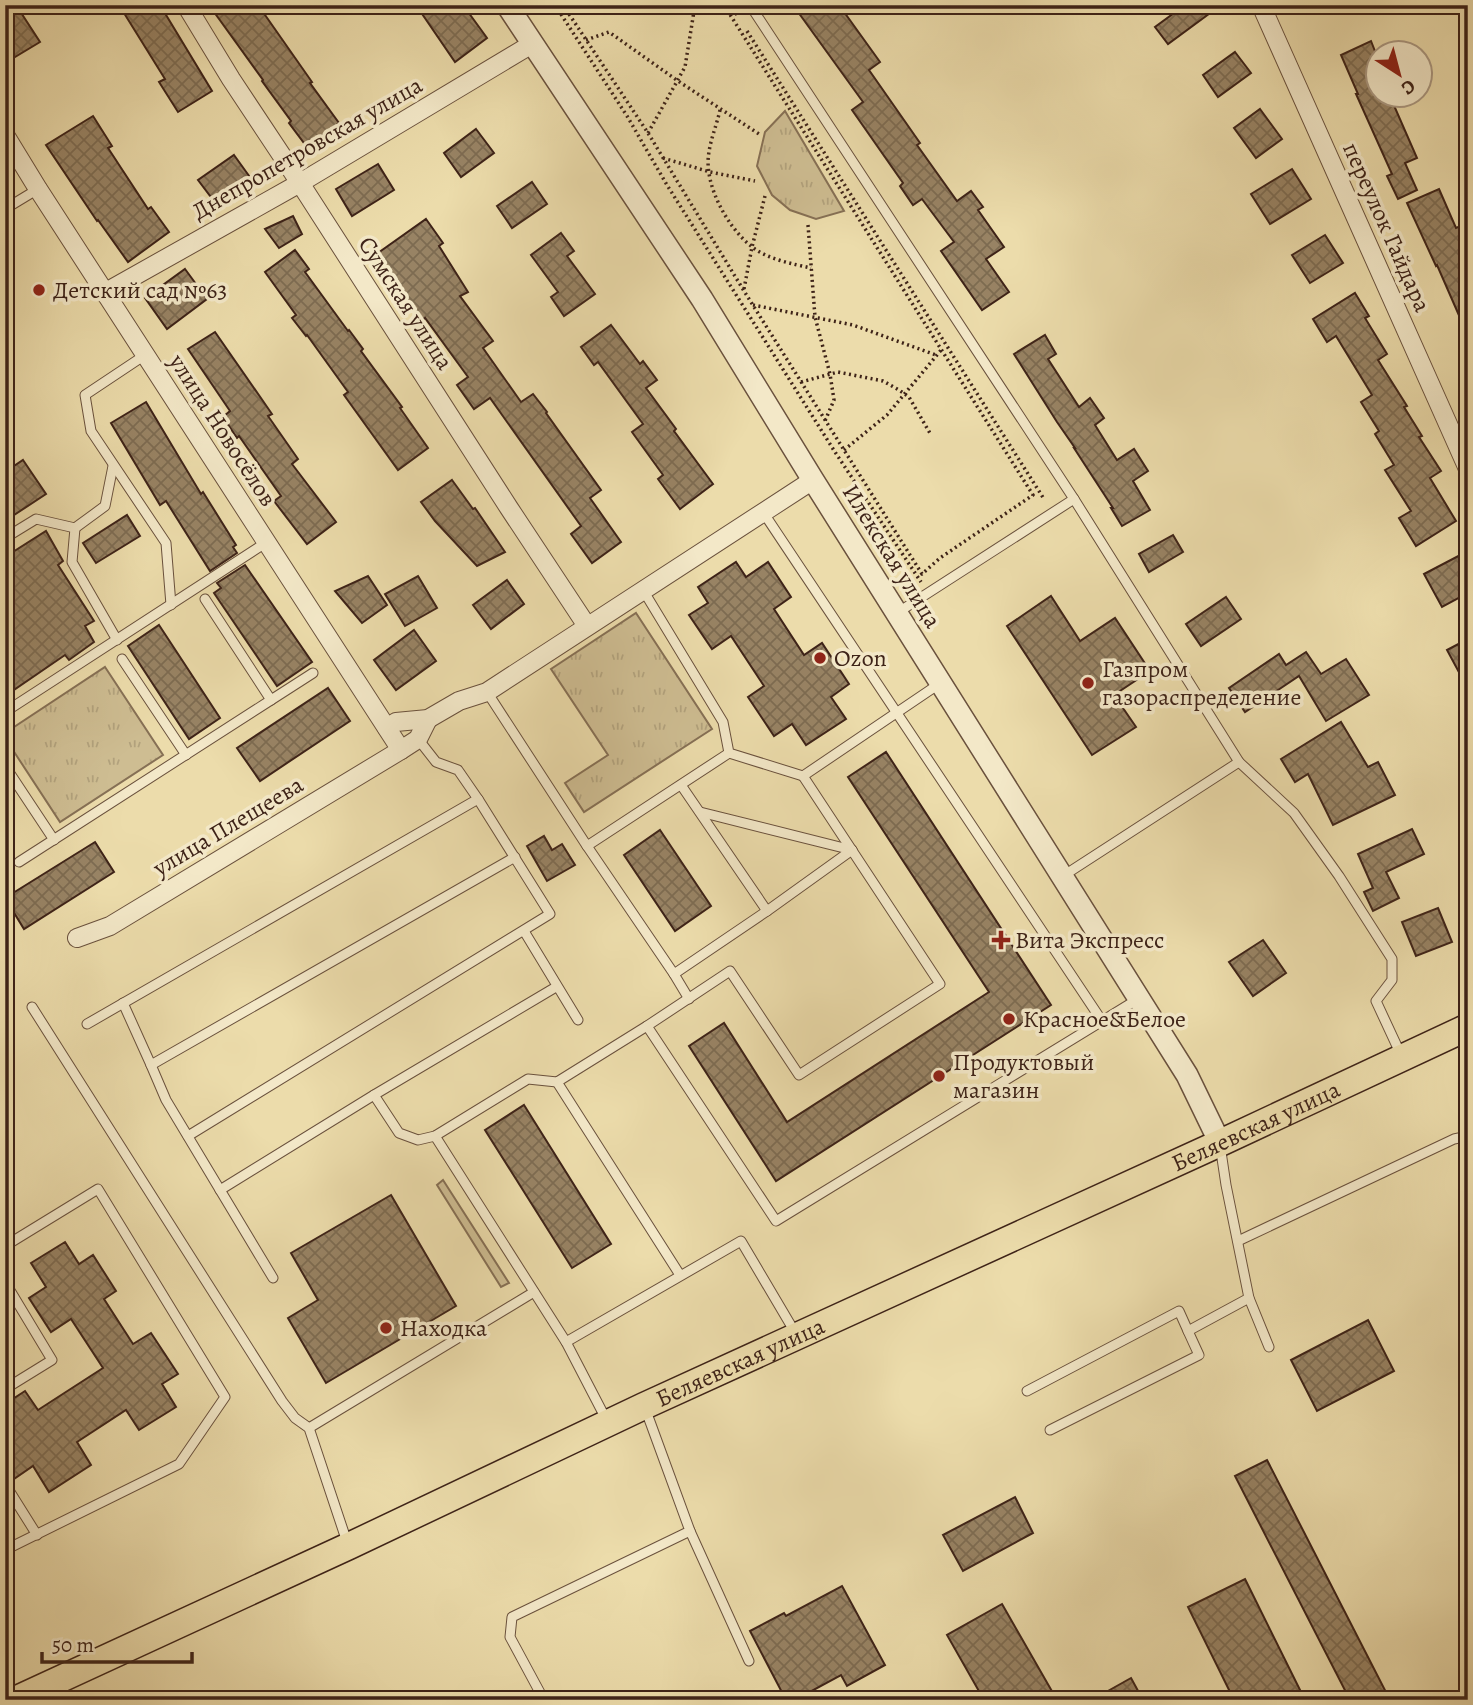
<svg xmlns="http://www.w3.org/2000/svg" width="1473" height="1705" viewBox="0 0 1473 1705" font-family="Alegreya,serif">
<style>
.green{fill:#cebd92;stroke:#867055;stroke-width:2}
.park{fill:url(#park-tufts);stroke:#867055;stroke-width:2}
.building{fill:url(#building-cross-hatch);stroke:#3e2318;stroke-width:2}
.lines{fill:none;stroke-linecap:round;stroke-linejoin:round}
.service-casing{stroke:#6a513d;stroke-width:11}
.minor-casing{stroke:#6a513d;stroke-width:20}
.tertiary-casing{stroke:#6a513d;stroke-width:24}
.primary-casing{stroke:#3e2318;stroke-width:29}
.path{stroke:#3e2318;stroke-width:3.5;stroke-dasharray:2 3.5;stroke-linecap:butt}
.service{stroke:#f3e8c8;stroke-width:9}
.minor{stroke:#f3e8c8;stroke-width:18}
.tertiary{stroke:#f3e8c8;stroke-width:21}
.primary{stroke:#ecdcab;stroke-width:26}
.poi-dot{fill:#8f2418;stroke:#f3e8c8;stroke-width:2.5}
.labels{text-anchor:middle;stroke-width:7;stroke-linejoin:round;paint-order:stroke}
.street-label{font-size:24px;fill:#3e2318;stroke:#f3e8c8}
.poi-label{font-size:24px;fill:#3e2318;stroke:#f3e8c8;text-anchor:start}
</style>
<defs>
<pattern id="park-tufts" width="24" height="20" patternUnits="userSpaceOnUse" patternTransform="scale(1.75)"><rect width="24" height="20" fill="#cebd92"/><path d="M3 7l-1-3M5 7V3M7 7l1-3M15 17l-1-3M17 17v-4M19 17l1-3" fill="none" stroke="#b2a27d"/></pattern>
<pattern id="building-cross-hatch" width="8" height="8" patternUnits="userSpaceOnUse" patternTransform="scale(1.75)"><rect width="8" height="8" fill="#988364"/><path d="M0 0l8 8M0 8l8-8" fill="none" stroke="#7d6b51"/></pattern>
</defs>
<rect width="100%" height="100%" fill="#ecdcab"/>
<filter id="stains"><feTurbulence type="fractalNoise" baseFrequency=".00286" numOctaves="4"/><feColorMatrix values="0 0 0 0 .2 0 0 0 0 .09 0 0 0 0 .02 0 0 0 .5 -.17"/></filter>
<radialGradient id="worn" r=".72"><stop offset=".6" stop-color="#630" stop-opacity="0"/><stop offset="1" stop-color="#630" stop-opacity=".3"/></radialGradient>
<polygon class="green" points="443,1180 509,1283 501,1287 437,1185"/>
<g class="park">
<polygon points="785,111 844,211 816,219 790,210 772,195 757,166 765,132"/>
<polygon points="636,613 712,729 584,812 565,783 608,755 551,669"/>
<polygon points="105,667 163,755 60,822 5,738 5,733"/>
</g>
<g class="building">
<polygon points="5,5 16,5 40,42 5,63"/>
<polygon points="119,5 160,5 212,91 178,112 159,82 165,79"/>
<polygon points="209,5 258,5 312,82 310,83 339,123 307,147 289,123 291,121 262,81 263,80"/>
<polygon points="416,5 463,5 487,38 455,62"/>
<polygon points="793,5 839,5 880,62 869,70 920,143 917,145 957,201 971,191 983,207 978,210 1004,247 986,259 1009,292 982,310 941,251 954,242 922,199 913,205 900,186 903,183 852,110 863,102"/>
<polygon points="1185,5 1221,5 1168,44 1155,27"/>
<polygon points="1371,41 1378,59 1378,94 1389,94 1417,158 1405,163 1417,190 1398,199 1387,176 1392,174 1356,94 1358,94 1341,55"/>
<polygon points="1235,52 1251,73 1218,97 1203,75"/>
<polygon points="1260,109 1282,139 1256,158 1234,128"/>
<polygon points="93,116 112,146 108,148 148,209 151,207 169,232 128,262 98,220 97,221 46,145"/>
<polygon points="476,129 494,153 461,177 444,153"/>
<polygon points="234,155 252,180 217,205 198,180"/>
<polygon points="378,164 394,190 352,216 336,189"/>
<polygon points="1292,169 1311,199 1270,224 1251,194"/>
<polygon points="532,182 547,204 512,228 497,206"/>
<polygon points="1439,189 1456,228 1463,225 1468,237 1468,336 1437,265 1436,266 1407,203"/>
<polygon points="293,216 302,234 279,248 265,229"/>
<polygon points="426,219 443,243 439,246 468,292 460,296 493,341 483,348 521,402 533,394 547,412 546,413 601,490 590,498 621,542 592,563 571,534 581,526 490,398 474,409 457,385 468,377 425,318 421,321 404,294 405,293 378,253"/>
<polygon points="561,233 574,251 567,256 595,294 564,316 551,297 558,292 531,255"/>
<polygon points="1325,235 1343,263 1310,283 1292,255"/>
<polygon points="295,250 309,269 305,272 348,331 349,330 363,349 361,351 402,407 400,408 428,448 398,470 344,395 348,392 307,335 306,336 292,318 296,315 265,272"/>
<polygon points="185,269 207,299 167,329 145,298"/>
<polygon points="1355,293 1369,316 1365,318 1387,354 1378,360 1407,406 1404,407 1422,436 1419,437 1441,471 1430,478 1456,521 1416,546 1399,518 1411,511 1385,470 1394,465 1375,434 1379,431 1361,402 1372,395 1336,336 1327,342 1313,319"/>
<polygon points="611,325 640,364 643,361 657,380 646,388 676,429 674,431 713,484 680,509 658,479 663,475 632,432 643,424 598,362 594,365 581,347"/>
<polygon points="215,332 272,414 268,416 298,459 292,464 336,522 307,544 274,501 281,496 239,436 237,438 223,417 230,411 188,349"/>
<polygon points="1045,335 1056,354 1048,359 1079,407 1090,398 1104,418 1095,425 1117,460 1134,449 1148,471 1133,481 1150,510 1122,526 1111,508 1113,508 1074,448 1075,448 1057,422 1014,354"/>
<polygon points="146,402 201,494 203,492 236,545 233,547 237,553 210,571 166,501 160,505 111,423"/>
<polygon points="23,460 46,494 5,521 5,472"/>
<polygon points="452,480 473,509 475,508 505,552 477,566 435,521 421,502"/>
<polygon points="127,515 140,536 96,563 83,543"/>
<polygon points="46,531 63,561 58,565 94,621 85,626 94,642 69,660 65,655 5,696 5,557"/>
<polygon points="1173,535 1183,552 1149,572 1139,554"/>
<polygon points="1468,551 1468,593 1442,607 1424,574"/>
<polygon points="736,562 746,577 768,562 791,597 774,609 804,655 822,643 849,684 831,697 846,719 806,745 792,724 774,736 748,697 764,686 731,636 712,649 689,615 708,603 698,587"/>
<polygon points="245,565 312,662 277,686 214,593 221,588 217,583"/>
<polygon points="368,576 387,605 362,623 335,591"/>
<polygon points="418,576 437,608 405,626 385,594"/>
<polygon points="507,580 524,604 491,629 473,605"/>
<polygon points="1051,596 1080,641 1115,618 1150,671 1114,695 1136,727 1092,755 1007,626"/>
<polygon points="1226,597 1241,619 1201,646 1186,624"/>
<polygon points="159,625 220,718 189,739 128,646"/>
<polygon points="414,630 436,661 396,690 374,660"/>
<polygon points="1468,639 1468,689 1447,650"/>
<polygon points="1306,652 1321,674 1346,659 1369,695 1326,721 1299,676 1245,712 1229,688 1279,654 1286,665"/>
<polygon points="328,688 350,721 260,781 237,748"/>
<polygon points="1341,722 1368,767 1378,762 1395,795 1333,825 1308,774 1295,782 1281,759"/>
<polygon points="886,752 1051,1005 776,1181 689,1046 724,1023 787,1122 989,992 848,777"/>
<polygon points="1412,829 1424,854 1386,872 1399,898 1373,911 1364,892 1373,888 1358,854"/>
<polygon points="660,830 711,906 675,931 624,855"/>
<polygon points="544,836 552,850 562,844 575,865 547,881 527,846"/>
<polygon points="95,842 114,872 24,929 5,898"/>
<polygon points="1438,908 1452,942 1416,956 1402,922"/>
<polygon points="1263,940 1286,973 1253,996 1229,962"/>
<polygon points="524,1105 611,1244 572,1268 485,1130"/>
<polygon points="391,1195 456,1306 326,1383 288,1318 318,1300 291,1253"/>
<polygon points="65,1242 79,1264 93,1255 116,1291 104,1299 133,1344 151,1333 178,1374 162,1384 176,1407 139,1430 126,1410 77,1442 91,1465 49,1492 33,1466 11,1481 5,1477 5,1404 25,1391 38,1410 103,1368 71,1319 51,1332 29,1298 46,1287 31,1263"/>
<polygon points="1368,1320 1394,1371 1317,1411 1291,1360"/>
<polygon points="1267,1460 1390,1700 1350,1700 1235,1476"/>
<polygon points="1015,1497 1033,1533 963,1571 943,1535"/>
<polygon points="1245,1579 1305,1700 1234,1700 1188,1607"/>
<polygon points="842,1586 885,1665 847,1686 841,1675 795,1700 786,1700 750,1631 784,1613 786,1616"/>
<polygon points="1002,1604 1057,1700 984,1700 947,1635"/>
<polygon points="1131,1678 1143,1700 1092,1700"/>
</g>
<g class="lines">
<defs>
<g id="service">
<polyline points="750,5 1074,499 1239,762 1294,813 1339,876 1392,959 1392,980 1376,1001 1402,1057"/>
<polyline points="5,209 38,189"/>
<polyline points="145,355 85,395 91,431 166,543 171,605"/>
<polyline points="763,512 1102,1021"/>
<polyline points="75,528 72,562 117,640"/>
<polyline points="5,538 36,519 75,528 105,506 113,466"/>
<polyline points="643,590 723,722 729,753 803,776 939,684"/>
<polyline points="205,599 271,700 313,673"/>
<polyline points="897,613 1074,499"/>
<polyline points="122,659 186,755"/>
<polyline points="487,692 587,846 729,753"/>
<polyline points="5,712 267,542"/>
<polyline points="5,766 54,840"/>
<polyline points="803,776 940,984 799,1075 730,971 647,1026 776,1221 1138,999"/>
<polyline points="700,812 852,850"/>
<polyline points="587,846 674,974 767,911 681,785"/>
<polyline points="19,862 271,700"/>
<polyline points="1063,876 1239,762"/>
<polyline points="767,911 852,850"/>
<polyline points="524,931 578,1020"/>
<polyline points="674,974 689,999"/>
<polyline points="123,1003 151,1065"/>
<polyline points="32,1007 282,1401 295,1418 309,1428 348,1545"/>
<polyline points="87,1024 478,799"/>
<polyline points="557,1082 680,1275"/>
<polyline points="374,1095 399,1133 418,1140 435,1136 528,1079 557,1082 647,1026"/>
<polyline points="188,1136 550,914 478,799 458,770 436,762 418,739"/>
<polyline points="435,1136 566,1342 606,1419"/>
<polyline points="1220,1145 1226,1185 1249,1298 1269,1347"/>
<polyline points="220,1190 374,1095 556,987"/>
<polyline points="1238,1241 1454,1139 1468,1136"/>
<polyline points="5,1246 98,1189 225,1397 179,1464 5,1550"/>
<polyline points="273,1278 166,1100 151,1065 515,857"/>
<polyline points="5,1282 52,1360 5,1389"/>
<polyline points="566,1342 741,1241 796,1334"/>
<polyline points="1027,1391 1179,1311 1188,1331 1249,1298"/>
<polyline points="309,1428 534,1292"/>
<polyline points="1050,1430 1199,1355 1188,1331"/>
<polyline points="5,1484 37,1535"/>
<polyline points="690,1531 749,1661"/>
<polyline points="544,1700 510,1637 512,1617 690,1531 645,1408"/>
</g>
<g id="minor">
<polyline points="186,5 231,79 300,183 509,508 587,626"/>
<polyline points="1261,5 1468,469"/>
<polyline points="5,135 38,189 401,750"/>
<polyline points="106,292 300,183 532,44"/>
<polyline points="387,728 396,722 428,719 459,701 487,692 813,480"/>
<polyline points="77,938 110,926 401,750 418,739 428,719"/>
</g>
<polyline id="tertiary" points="507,5 702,299 813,480 1187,1075 1220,1143"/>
<g id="primary">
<path id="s1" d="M15,1700l334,-154 295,-140 576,-263 248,-116"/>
</g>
</defs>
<use href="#service" class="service-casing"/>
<use href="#minor" class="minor-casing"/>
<use href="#tertiary" class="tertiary-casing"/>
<use href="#primary" class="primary-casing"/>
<g class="path">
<polyline points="555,5 627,116 667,185 835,452 921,582"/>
<polyline points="563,5 648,133 744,291 922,574 940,558 1033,495 724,5"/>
<polyline points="731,5 737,15"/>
<polyline points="747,31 1044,499 1043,499"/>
<polyline points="586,40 609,32 678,81 759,134"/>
<path d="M720,110c-3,14 -9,28 -11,42 -6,31 18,75 42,94 15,13 42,18 60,22"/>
<polyline points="648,133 685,67 695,5"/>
<polyline points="663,158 710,172 755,181"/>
<polyline points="808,225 815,317 830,374 834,400 825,421"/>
<polyline points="744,289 752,247 765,196"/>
<polyline points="753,305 853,325 936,355"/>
<polyline points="801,382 838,372 883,381 899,390 909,397 931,435"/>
<polyline points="844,450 887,415 942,349"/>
</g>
<use href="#service" class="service"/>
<use href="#minor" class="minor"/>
<use href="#tertiary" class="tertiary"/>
<use href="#primary" class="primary"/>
</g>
<g class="poi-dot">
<circle cx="39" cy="290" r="7"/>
<circle cx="820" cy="658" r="7"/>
<circle cx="1088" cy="683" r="7"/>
<path d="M997.5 929.5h7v7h7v7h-7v7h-7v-7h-7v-7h7z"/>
<circle cx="1009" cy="1019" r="7"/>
<circle cx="939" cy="1076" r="7"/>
<circle cx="386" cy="1328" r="7"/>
</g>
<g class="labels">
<g class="street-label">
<text transform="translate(307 148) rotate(-30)" y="8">Днепропетровская улица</text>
<text transform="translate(1387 227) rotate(66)" y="8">переулок Гайдара</text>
<text transform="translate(406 303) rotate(57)" y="8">Сумская улица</text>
<text transform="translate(223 430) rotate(57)" y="8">улица Новосёлов</text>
<text transform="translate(892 556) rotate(58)" y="8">Илекская улица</text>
<text transform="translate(228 826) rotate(-31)" y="8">улица Плещеева</text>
<text dy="8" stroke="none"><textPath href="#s1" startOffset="1367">Беляевская улица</textPath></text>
<text dy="8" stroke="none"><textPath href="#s1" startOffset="800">Беляевская улица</textPath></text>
</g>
<g class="poi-label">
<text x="53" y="298">Детский сад №63</text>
<text x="834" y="666">Ozon</text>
<text x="1102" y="677">Газпром<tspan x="1102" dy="28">газораспределение</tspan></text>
<text x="1015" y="948">Вита Экспресс</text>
<text x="1023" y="1027">Красное&amp;Белое</text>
<text x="953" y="1070">Продуктовый<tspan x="953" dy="28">магазин</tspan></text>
<text x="400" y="1336">Находка</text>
</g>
</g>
<rect width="1473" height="1705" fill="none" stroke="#ecdcab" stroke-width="28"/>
<rect x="7" y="7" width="1459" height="1691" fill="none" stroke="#3e2318" stroke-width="3.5"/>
<rect x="14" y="14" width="1445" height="1677" fill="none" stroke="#3e2318" stroke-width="2"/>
<g transform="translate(1399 74) rotate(144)"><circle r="33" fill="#f3e8c8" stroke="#ab9982" stroke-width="2"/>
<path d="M0-5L12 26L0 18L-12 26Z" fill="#8f2418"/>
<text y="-10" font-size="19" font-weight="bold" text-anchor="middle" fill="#3e2318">С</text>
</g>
<path d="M42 1652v10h150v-10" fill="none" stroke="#3e2318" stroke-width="3.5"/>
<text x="52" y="1652" font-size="21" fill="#3e2318" stroke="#f3e8c8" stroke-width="5" paint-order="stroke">50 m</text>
<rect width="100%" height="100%" filter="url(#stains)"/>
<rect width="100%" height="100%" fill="url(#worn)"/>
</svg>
